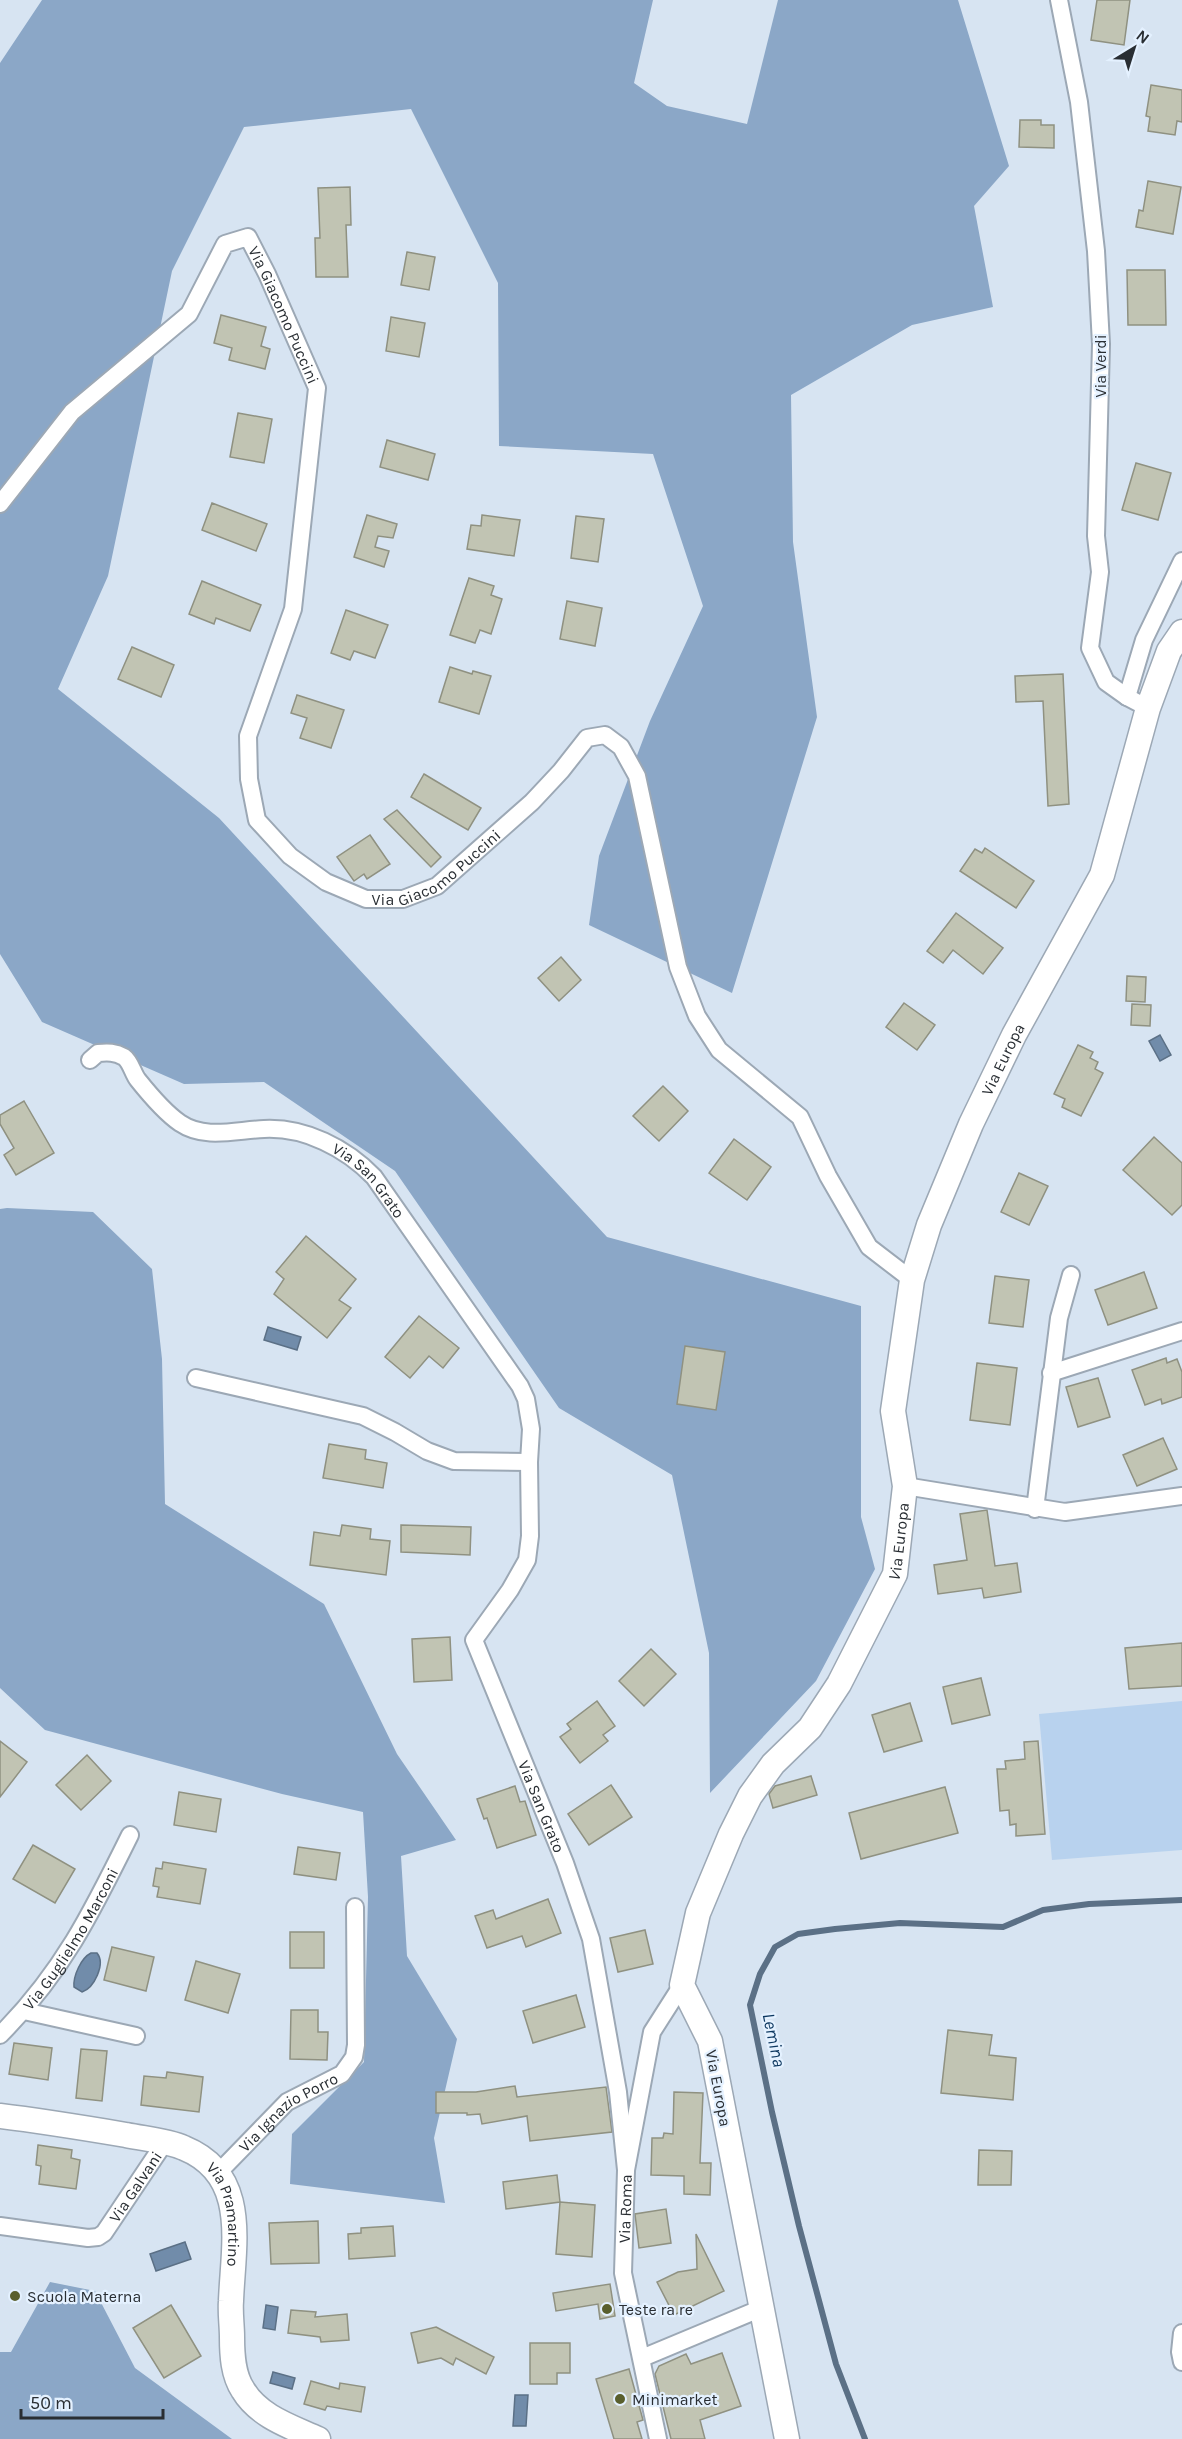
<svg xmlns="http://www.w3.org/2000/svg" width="1182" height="2439" viewBox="0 0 1182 2439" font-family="Karla,sans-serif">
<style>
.green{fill:#b8d2ee}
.forest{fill:#8ba7c7}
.water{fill:#718caa;stroke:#5b7086;stroke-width:1.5}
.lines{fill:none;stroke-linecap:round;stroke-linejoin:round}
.stream{stroke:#5b7086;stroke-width:6}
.building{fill:#c1c4b3;stroke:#8f9181;stroke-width:1.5}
.street-casing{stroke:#9ca8b5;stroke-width:20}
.secondary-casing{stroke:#9ca8b5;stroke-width:27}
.street{stroke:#fff;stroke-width:16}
.secondary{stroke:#fff;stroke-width:24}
.poi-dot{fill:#595f2d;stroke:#e4f1ff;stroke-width:2}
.labels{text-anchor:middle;stroke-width:4.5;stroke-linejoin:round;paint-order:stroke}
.street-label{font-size:16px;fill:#292e33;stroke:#e4f1ff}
.poi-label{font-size:16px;fill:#292e33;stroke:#e4f1ff;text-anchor:start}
.water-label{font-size:18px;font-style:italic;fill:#0b365f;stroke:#e4f1ff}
</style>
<rect width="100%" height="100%" fill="#d7e4f2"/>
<polygon class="green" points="1182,1701 1182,1850 1052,1860 1039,1714"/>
<g class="forest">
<polygon points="42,0 653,0 634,83 667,106 747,124 778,0 958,0 1009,166 974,206 993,307 912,325 791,395 793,542 817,717 732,993 589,925 599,856 650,721 703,606 653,454 499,446 498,283 411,109 244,127 172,271 108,576 58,689 219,818 607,1237 861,1306 861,1517 875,1569 816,1681 710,1793 709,1653 672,1475 559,1408 395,1171 264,1082 184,1084 42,1022 0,954 0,63"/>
<polygon points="7,1208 93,1212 152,1269 162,1359 165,1504 324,1604 397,1754 456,1840 401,1856 407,1956 457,2039 434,2138 445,2203 290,2184 292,2134 364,2062 368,1897 363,1812 282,1794 45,1730 0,1688 0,1209"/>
<polygon points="50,2282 95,2291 135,2368 232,2439 0,2439 0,2352 11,2352"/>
</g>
<g class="water">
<polygon points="1160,1035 1171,1055 1160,1061 1149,1041"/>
<polygon points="268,1327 301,1337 297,1350 264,1340"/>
<path d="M91,1953h6c9,11 -3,35 -15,39l-8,-5c-1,-11 7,-29 17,-34z"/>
<polygon points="185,2242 191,2259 156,2271 150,2254"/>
<polygon points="266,2305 278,2307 275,2330 263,2328"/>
<polygon points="273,2372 295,2378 292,2389 270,2383"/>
<polygon points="515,2395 528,2395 526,2426 513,2426"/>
</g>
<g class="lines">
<polyline class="stream" points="865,2439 836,2364 799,2226 772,2112 750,2005 760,1974 775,1947 798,1934 835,1929 900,1923 1003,1927 1043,1910 1089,1904 1182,1900"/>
</g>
<g class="building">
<polygon points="1097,0 1130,0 1124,45 1091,40"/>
<polygon points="1151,85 1182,90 1182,122 1177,121 1175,135 1148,131 1150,117 1146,116"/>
<polygon points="1020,120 1041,120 1041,125 1054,125 1054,148 1019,147"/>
<polygon points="1148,181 1181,187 1173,234 1136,227 1139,210 1143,211"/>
<polygon points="350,187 351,225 346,225 348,277 316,277 315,238 320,238 318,188"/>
<polygon points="407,252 435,257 429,290 401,285"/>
<polygon points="1127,270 1165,270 1166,325 1128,325"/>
<polygon points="221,315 266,327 261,346 270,349 265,369 229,360 232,348 214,343"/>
<polygon points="391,317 425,323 419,357 386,351"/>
<polygon points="238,413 272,419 264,463 230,457"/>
<polygon points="387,440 435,454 428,480 380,467"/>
<polygon points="1136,463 1171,473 1158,520 1122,510"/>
<polygon points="212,503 267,524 256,551 202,530"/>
<polygon points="367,515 397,524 393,538 378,536 375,547 389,551 384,567 354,557"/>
<polygon points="482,515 520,520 514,556 467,549 471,525 481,526"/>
<polygon points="576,516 604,519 598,562 571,558"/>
<polygon points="469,578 494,586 491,595 502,599 491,634 480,630 475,643 450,635"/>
<polygon points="202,581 261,605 250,631 216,618 214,624 189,614"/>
<polygon points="567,601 602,608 595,646 560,639"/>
<polygon points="346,610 388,625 375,658 354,651 350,660 331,653"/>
<polygon points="132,647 174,665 161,697 118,679"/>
<polygon points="450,667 472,674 473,671 491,676 479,714 439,702"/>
<polygon points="1063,674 1069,804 1048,806 1043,701 1016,702 1015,676"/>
<polygon points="297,695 344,710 331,748 300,738 307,718 291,713"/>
<polygon points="424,774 481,808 468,830 411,797"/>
<polygon points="397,810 441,857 431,867 384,819"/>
<polygon points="370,835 390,864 367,879 364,874 354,881 337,857"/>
<polygon points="985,848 1034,881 1016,908 960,871 975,849 982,853"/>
<polygon points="956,913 1003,948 983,974 953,950 943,963 927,951"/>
<polygon points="561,957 581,980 559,1001 538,978"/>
<polygon points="1127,976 1146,977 1145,1002 1126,1001"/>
<polygon points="904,1003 935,1025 917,1050 886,1027"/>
<polygon points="1132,1004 1151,1005 1150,1026 1131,1025"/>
<polygon points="1078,1045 1093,1052 1090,1058 1098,1062 1095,1069 1103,1073 1081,1116 1062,1107 1065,1099 1054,1094"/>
<polygon points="663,1086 688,1111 659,1141 633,1116"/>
<polygon points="24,1101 54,1153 16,1175 4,1155 14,1148 0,1124 0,1115"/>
<polygon points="1154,1137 1182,1163 1182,1205 1172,1215 1123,1170"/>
<polygon points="734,1139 771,1167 747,1200 709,1173"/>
<polygon points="1019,1173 1048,1186 1029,1225 1001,1212"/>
<polygon points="306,1236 356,1279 339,1300 351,1308 327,1338 274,1294 284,1279 276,1272"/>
<polygon points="1144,1272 1157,1308 1108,1325 1095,1290"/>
<polygon points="995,1276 1029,1280 1023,1327 989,1323"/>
<polygon points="419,1316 459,1348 443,1368 429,1356 410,1378 385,1357"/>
<polygon points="685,1346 725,1352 716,1410 677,1404"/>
<polygon points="1166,1358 1167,1363 1177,1359 1182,1372 1182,1397 1162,1404 1161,1399 1145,1405 1132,1370"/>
<polygon points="977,1363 1017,1368 1010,1425 970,1420"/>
<polygon points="1098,1378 1110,1417 1078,1427 1066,1387"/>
<polygon points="1163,1438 1177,1469 1137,1486 1123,1455"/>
<polygon points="329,1444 366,1450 365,1459 387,1463 383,1488 323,1478"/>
<polygon points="987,1510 995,1566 1017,1563 1021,1592 984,1598 982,1588 938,1594 934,1565 967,1560 960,1514"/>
<polygon points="342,1525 371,1529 370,1539 390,1541 386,1575 310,1565 314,1532 340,1536"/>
<polygon points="401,1525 471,1527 470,1555 401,1552"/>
<polygon points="450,1637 452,1680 414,1682 412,1639"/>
<polygon points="1182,1643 1182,1686 1129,1689 1125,1648"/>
<polygon points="651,1649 676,1674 644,1706 619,1681"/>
<polygon points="981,1678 990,1715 952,1724 943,1687"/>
<polygon points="597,1701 615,1726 603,1735 608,1741 580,1763 560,1737 571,1729 567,1724"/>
<polygon points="910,1703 922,1741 884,1752 872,1715"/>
<polygon points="0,1741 27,1762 0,1797"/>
<polygon points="1038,1741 1045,1834 1016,1836 1016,1824 1010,1825 1009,1810 1000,1811 997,1769 1006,1769 1005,1761 1025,1759 1024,1742"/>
<polygon points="87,1755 111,1781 81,1810 56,1785"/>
<polygon points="811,1776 817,1795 773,1808 769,1794 775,1786"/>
<polygon points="611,1785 632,1817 589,1845 568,1814"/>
<polygon points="515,1786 520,1802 525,1801 536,1835 497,1848 487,1818 484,1819 477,1799"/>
<polygon points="945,1787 958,1833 861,1859 849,1813"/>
<polygon points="179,1792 221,1799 216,1832 174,1825"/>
<polygon points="33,1845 75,1869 55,1903 13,1879"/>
<polygon points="298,1847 340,1853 336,1880 294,1874"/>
<polygon points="163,1862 206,1869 200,1904 157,1897 159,1887 153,1886 156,1868 162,1869"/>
<polygon points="548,1899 561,1933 526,1947 522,1936 487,1948 475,1916 493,1910 496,1919"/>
<polygon points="645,1930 653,1964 618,1972 610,1938"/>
<rect x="290" y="1932" width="34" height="36"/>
<polygon points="112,1947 154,1957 146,1991 104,1980"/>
<polygon points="196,1961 240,1974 228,2013 185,2000"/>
<polygon points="576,1995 585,2027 533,2043 523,2011"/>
<polygon points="291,2010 318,2010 318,2032 328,2032 327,2060 290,2059"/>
<polygon points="948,2030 992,2035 989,2055 1016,2058 1013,2100 941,2093"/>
<polygon points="14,2043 52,2048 48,2080 9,2074"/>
<polygon points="81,2049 107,2051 102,2101 76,2098"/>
<polygon points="167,2072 203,2077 199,2112 141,2105 144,2076 166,2078"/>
<polygon points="515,2086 517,2097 606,2087 612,2132 530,2141 527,2116 482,2124 480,2114 467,2115 467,2113 436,2113 436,2092 476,2092"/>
<polygon points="674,2092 703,2093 700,2163 711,2163 710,2195 684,2194 684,2176 651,2175 652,2138 663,2138 664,2133 673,2134"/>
<polygon points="38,2145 72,2150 71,2158 80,2160 76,2189 39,2184 41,2166 36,2165"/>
<polygon points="979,2150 1012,2151 1011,2185 978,2185"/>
<polygon points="557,2175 560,2202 506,2209 503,2182"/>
<polygon points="560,2202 595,2205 592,2257 556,2254"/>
<polygon points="666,2209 671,2243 639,2248 635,2214"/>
<polygon points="318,2221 319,2263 271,2264 269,2223"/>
<polygon points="393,2226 395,2256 349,2259 348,2234 361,2233 361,2228"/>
<polygon points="696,2234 724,2291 674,2315 657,2282 678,2272 697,2269"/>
<polygon points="610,2284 615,2316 600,2319 598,2304 556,2311 553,2293"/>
<polygon points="171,2305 201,2356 164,2378 133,2328"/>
<polygon points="291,2310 316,2312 315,2317 347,2314 349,2340 321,2342 320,2337 288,2333"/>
<polygon points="436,2327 494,2357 486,2374 456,2358 453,2365 441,2358 418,2363 411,2333"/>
<polygon points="530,2343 570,2343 570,2373 557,2373 557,2384 530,2384"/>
<polygon points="722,2353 741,2406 700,2420 705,2439 671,2439 655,2374 659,2366 686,2354 691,2364"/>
<polygon points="629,2369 643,2420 637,2422 642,2439 614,2439 596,2379"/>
<polygon points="311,2381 339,2389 340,2383 365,2387 361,2412 327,2406 325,2410 304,2404"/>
</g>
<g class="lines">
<defs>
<g id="street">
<polyline points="1059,0 1079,102 1096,251 1101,344 1096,536 1100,572 1090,648 1106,682 1127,697 1148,708"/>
<path id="s1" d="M0,504l72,-92 117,-98 36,-70 23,-7 19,37 50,114 -24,221 -45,127 1,43 8,41 33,36 36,26 40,17h37l34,-13 95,-84 29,-31 26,-33 18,-3 16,12 16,29 41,191 19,49 22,34 81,67 28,59 41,71 43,33"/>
<polyline points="1127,697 1144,640 1182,561"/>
<path id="s2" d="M90,1060l8,-7c10,-1 17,-1 26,4 7,5 9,17 14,23 12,15 26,32 42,43 25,17 56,7 84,6 41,-2 82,19 110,48l146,209 6,13 5,30 -2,33 1,74 -3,24 -17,30 -36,50 91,223 26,76 27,153 8,78"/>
<polyline points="1051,1373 1182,1331"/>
<polyline points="196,1378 363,1416 395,1432 427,1451 454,1461 529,1462"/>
<polyline points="905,1486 1065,1512 1182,1496"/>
<polyline points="1035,1509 1059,1318 1071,1275"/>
<polyline points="24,2011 136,2036"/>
<path id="s3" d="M0,2035c62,-62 92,-123 130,-200"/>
<path id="s4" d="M218,2173l69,-71 55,-28 12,-17 2,-12 -1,-138"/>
<path id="s5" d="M0,2226l88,12 10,-1 6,-4 61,-91"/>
<polyline points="1182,2333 1180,2352 1182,2362"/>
<polyline points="642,2358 762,2308"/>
<path id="s6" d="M658,2439l-35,-166 3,-103 26,-138 30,-47"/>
</g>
<g id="secondary">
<path id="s7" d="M0,2116c42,5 84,12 126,19 19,4 40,5 58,13 66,27 49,97 47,153 -1,12 1,24 1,36 0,18 1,38 11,53 16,27 49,37 75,49"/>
<path id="s8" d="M787,2439l-77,-398 -28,-56 16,-72 33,-79 19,-38 23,-32 37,-36 29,-44 56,-110 10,-88 -12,-75 19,-131 17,-55 42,-101 43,-89 88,-160 46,-167 21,-57 13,-19"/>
</g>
</defs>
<use href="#street" class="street-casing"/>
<use href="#secondary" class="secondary-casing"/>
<use href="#street" class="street"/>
<use href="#secondary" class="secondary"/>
</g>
<g class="poi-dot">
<circle cx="15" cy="2296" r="6"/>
<circle cx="607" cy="2309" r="6"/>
<circle cx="620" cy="2399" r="6"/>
</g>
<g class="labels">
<g class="street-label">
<text dy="6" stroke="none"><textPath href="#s1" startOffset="458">Via Giacomo Puccini</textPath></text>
<text transform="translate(1100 366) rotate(-90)" y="6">Via Verdi</text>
<text dy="6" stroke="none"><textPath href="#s1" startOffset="1197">Via Giacomo Puccini</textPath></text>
<text dy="6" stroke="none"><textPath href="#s8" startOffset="1473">Via Europa</textPath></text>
<text dy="6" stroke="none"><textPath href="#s2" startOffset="333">Via San Grato</textPath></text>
<text dy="6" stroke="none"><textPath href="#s8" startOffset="970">Via Europa</textPath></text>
<text dy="6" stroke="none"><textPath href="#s2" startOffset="1041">Via San Grato</textPath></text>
<text dy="6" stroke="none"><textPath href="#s3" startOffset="120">Via Guglielmo Marconi</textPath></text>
<text transform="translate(719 2088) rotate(79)" y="6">Via Europa</text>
<text dy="6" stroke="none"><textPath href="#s4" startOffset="94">Via Ignazio Porro</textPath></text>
<text dy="6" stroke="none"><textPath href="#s5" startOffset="162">Via Galvani</textPath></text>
<text dy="6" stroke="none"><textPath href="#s6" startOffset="234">Via Roma</textPath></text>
<text dy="6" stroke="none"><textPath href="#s7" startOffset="272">Via Pramartino</textPath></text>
</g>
<g class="poi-label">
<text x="27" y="2302">Scuola Materna</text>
<text x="619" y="2315">Teste ra re</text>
<text x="632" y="2405">Minimarket</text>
</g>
<g class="water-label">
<text transform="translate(774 2040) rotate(78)" y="6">Lemina</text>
</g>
</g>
<g transform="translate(1134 48) rotate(38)" stroke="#e4f1ff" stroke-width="4.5" paint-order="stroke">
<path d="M0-4.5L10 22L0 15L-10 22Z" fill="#292e33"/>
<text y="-9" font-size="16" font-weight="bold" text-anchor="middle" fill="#292e33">N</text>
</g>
<path d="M21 2409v9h142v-9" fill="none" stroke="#292e33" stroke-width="3"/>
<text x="30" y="2409" font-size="18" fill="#292e33" stroke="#e4f1ff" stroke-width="4.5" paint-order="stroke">50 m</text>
</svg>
